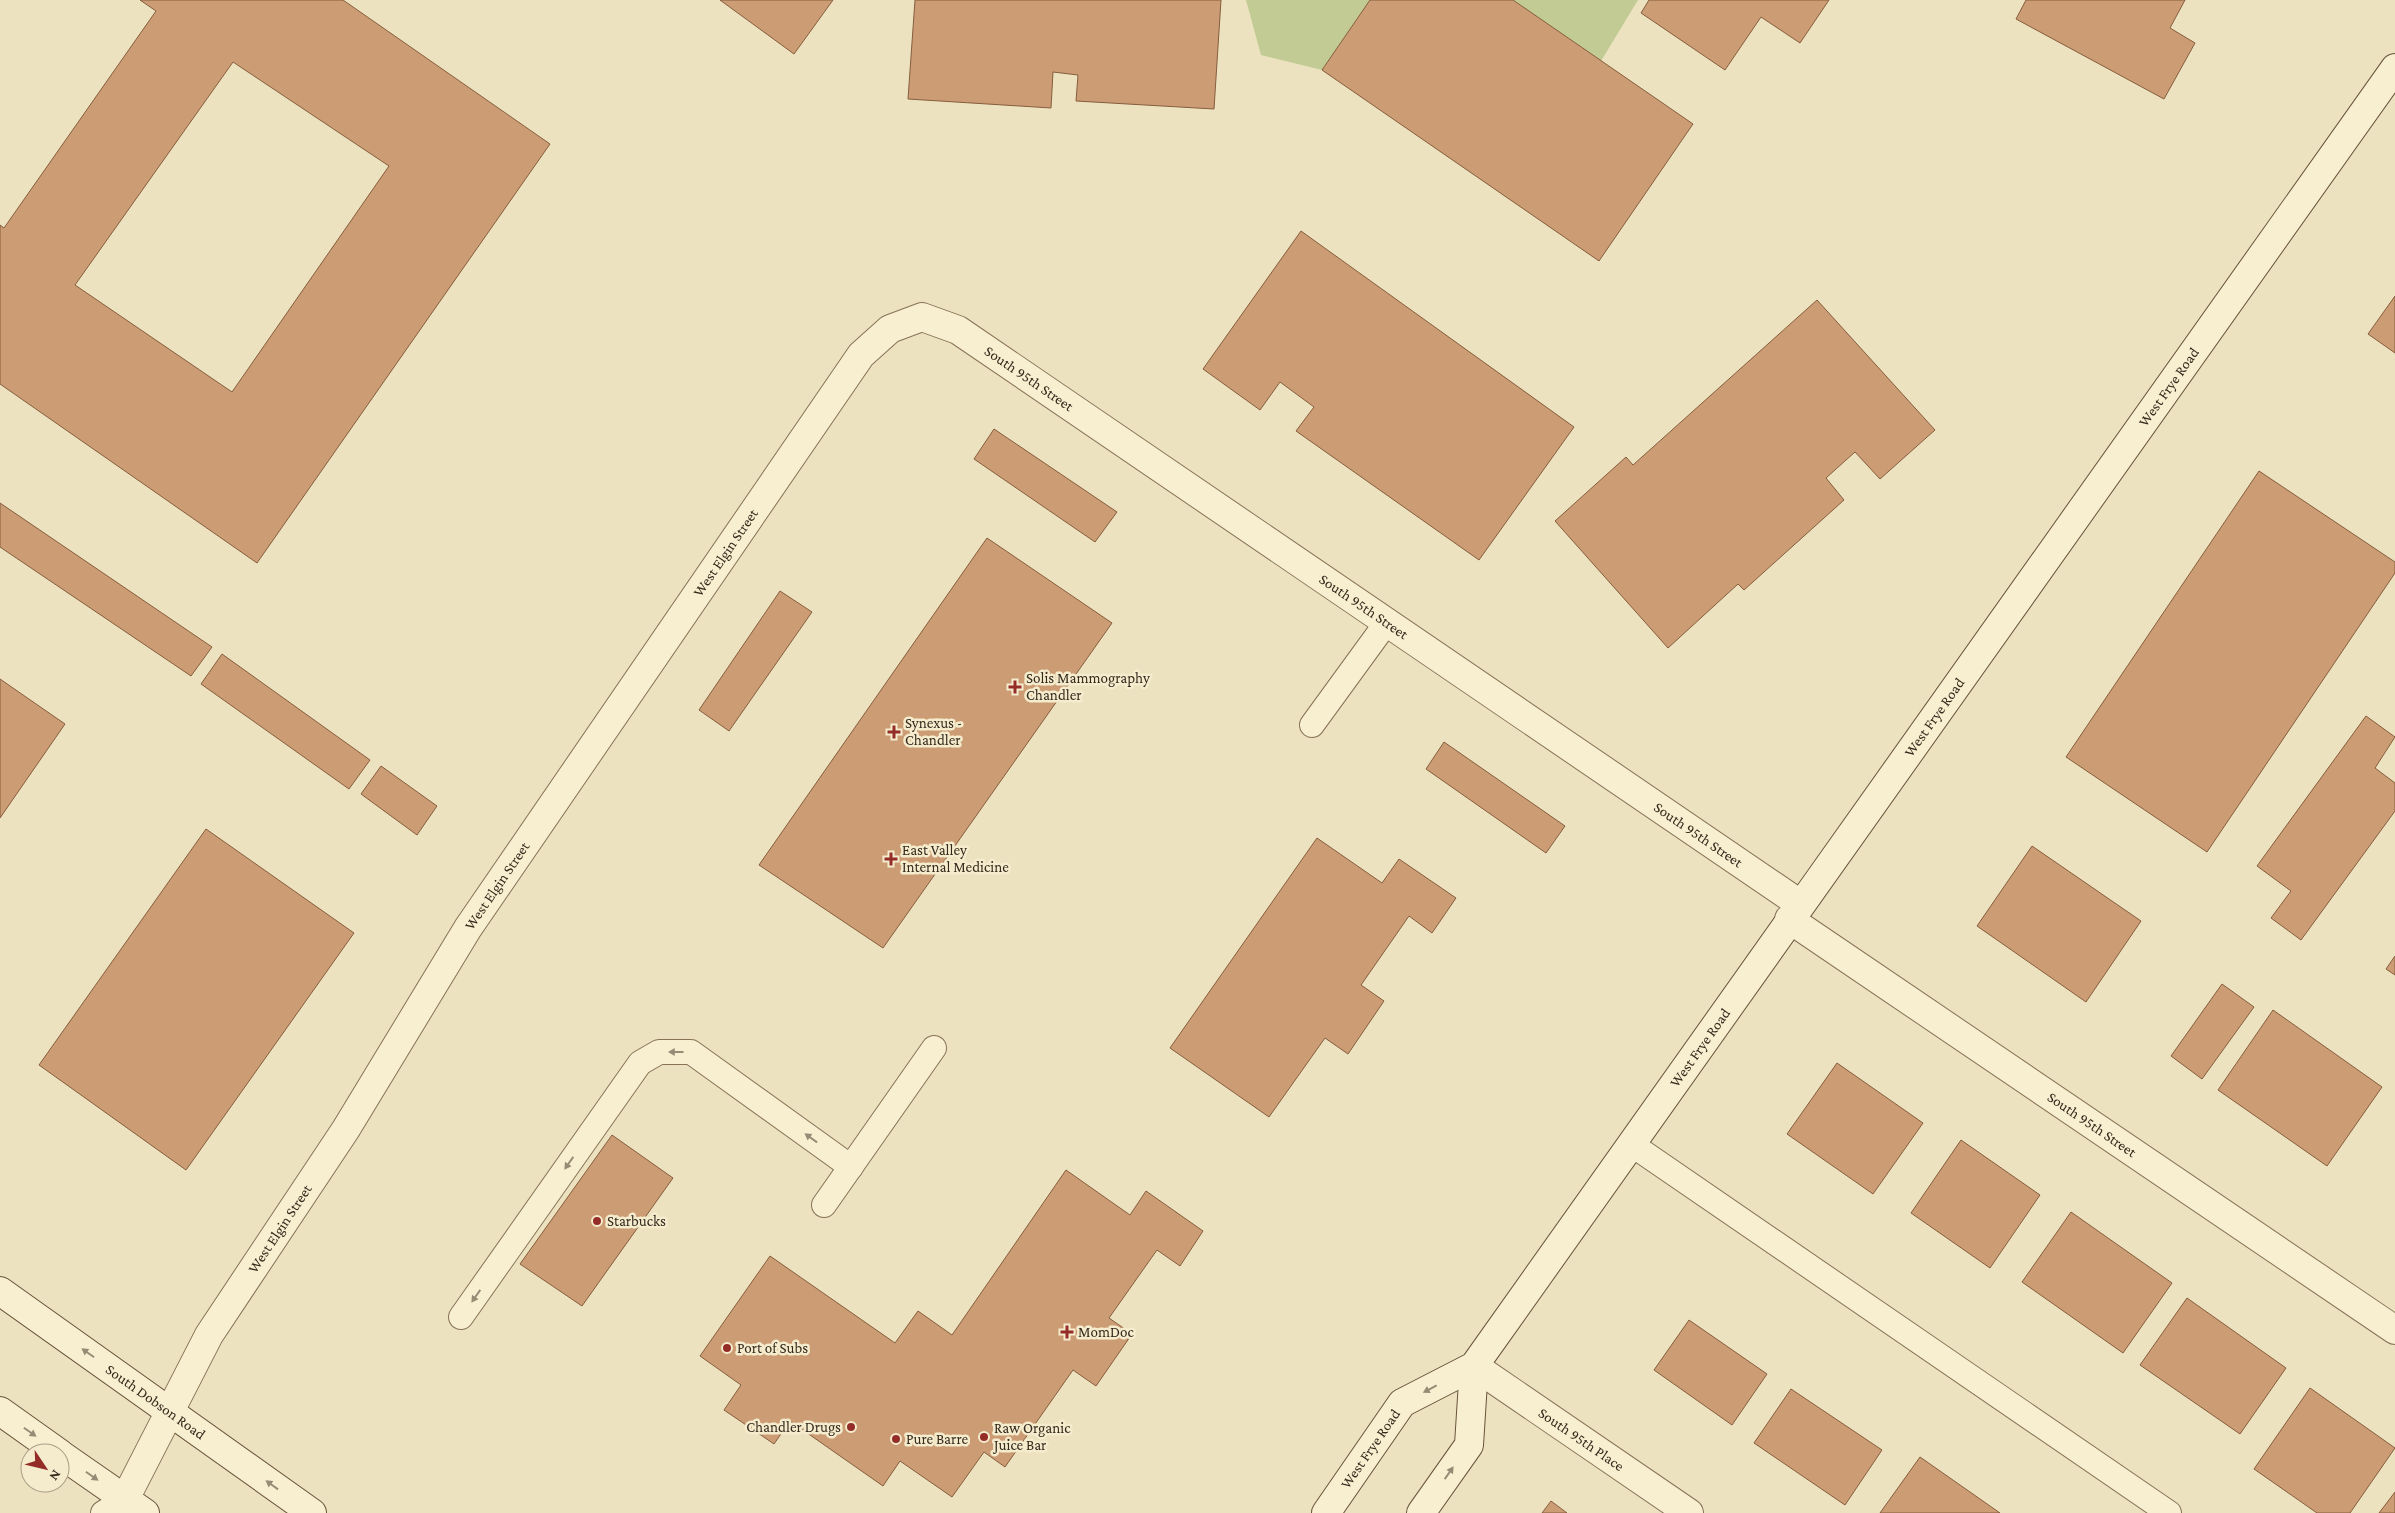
<svg xmlns="http://www.w3.org/2000/svg" width="2395" height="1513" viewBox="0 0 2395 1513" font-family="'Crimson Pro',serif">
<style>
.green{fill:#c1cb93}
.building{fill:#cc9d74;stroke:#855d3d;fill-rule:evenodd}
.lines{fill:none;stroke-linecap:round;stroke-linejoin:round}
.lane-casing{stroke:#867257;stroke-width:26}
.street-casing{stroke:#867257;stroke-width:30}
.secondary-casing{stroke:#67533b;stroke-width:30}
.lane{stroke:#f8efd1;stroke-width:24}
.street{stroke:#f8efd1;stroke-width:28}
.secondary{stroke:#f8efd1;stroke-width:28}
.oneway{fill:#968c76}
.poi-dot{fill:#942d28;stroke:#f5ecce;stroke-width:2}
.labels{text-anchor:middle;stroke-width:5;stroke-linejoin:round;paint-order:stroke}
.street-label{font-size:15px;fill:#35291c;stroke:#f5ecce}
.poi-label{font-size:15px;fill:#35291c;stroke:#f5ecce;text-anchor:start}
</style>
<rect width="100%" height="100%" fill="#ede2bf"/>
<g class="green">
<polygon points="1246,0 1370,0 1322,70 1261,55"/>
<polygon points="1513,0 1638,0 1601,61"/>
</g>
<g class="building">
<path d="M140,0h203l207,144 -293,419 -257,-179v-159l4,3 152,-217zM233,62l156,104 -157,226 -157,-107z"/>
<polygon points="720,0 833,0 794,54"/>
<polygon points="915,0 1221,0 1214,109 1076,101 1078,75 1053,72 1051,108 908,99"/>
<polygon points="1370,0 1513,0 1693,124 1599,261 1322,70"/>
<polygon points="1649,0 1829,0 1800,43 1761,17 1725,70 1641,13"/>
<polygon points="2026,0 2185,0 2170,28 2195,43 2164,99 2016,19"/>
<polygon points="1301,231 1574,427 1479,560 1296,431 1314,407 1280,382 1260,410 1203,369"/>
<polygon points="2395,296 2395,353 2368,334"/>
<polygon points="1817,300 1935,430 1880,479 1855,452 1826,478 1844,500 1744,590 1738,584 1668,648 1555,521 1626,457 1633,465"/>
<polygon points="994,429 1117,512 1095,542 974,459"/>
<polygon points="2259,471 2395,562 2395,573 2207,852 2066,757"/>
<polygon points="0,503 212,647 191,676 0,547"/>
<polygon points="987,538 1112,623 883,948 759,865"/>
<polygon points="780,591 812,612 729,731 699,710"/>
<polygon points="222,654 370,760 349,789 201,684"/>
<polygon points="0,679 65,724 0,818"/>
<polygon points="2366,716 2395,737 2375,768 2395,783 2395,811 2301,940 2271,918 2291,891 2257,866"/>
<polygon points="1444,742 1565,826 1546,853 1426,769"/>
<polygon points="381,766 437,806 417,835 361,794"/>
<polygon points="206,829 354,933 186,1170 39,1065"/>
<polygon points="1317,838 1382,883 1399,859 1456,898 1432,933 1409,916 1361,985 1384,1001 1348,1054 1325,1038 1269,1117 1170,1048"/>
<polygon points="2032,846 2141,921 2086,1002 1977,926"/>
<polygon points="2395,956 2395,975 2386,969"/>
<polygon points="2222,984 2254,1007 2202,1079 2171,1056"/>
<polygon points="2273,1010 2382,1087 2327,1166 2218,1090"/>
<polygon points="1837,1063 1923,1123 1873,1194 1787,1134"/>
<polygon points="612,1135 673,1178 582,1306 520,1264"/>
<polygon points="1961,1140 2040,1195 1990,1268 1911,1213"/>
<polygon points="1066,1170 1130,1215 1146,1191 1203,1231 1180,1266 1157,1250 1109,1318 1132,1334 1096,1386 1073,1370 1005,1467 984,1452 952,1497 900,1461 883,1486 790,1421 774,1444 724,1410 741,1385 700,1356 770,1256 895,1343 918,1311 952,1335"/>
<polygon points="2071,1212 2172,1283 2123,1353 2022,1282"/>
<polygon points="2187,1298 2286,1368 2240,1434 2140,1365"/>
<polygon points="1689,1320 1767,1374 1732,1425 1654,1370"/>
<polygon points="2310,1388 2395,1448 2350,1513 2317,1513 2254,1469"/>
<polygon points="1791,1389 1882,1450 1845,1505 1754,1443"/>
<polygon points="1920,1457 2000,1513 1880,1513"/>
<polygon points="2395,1492 2395,1513 2379,1513"/>
<polygon points="1551,1501 1567,1513 1542,1513"/>
</g>
<g class="lines">
<defs>
<g id="lane">
<polyline points="1312,725 1387,622"/>
<polyline points="1631,1144 2169,1513"/>
<polyline points="824,1205 934,1048"/>
<polyline points="461,1317 640,1063 659,1052 691,1052 851,1167"/>
<polyline points="103,1513 125,1499"/>
</g>
<g id="street">
<path id="s1" d="M1789,919l606,411"/>
<path id="s2" d="M1474,1366l215,147"/>
<path id="s3" d="M125,1499l84,-164 137,-206 122,-201 393,-573 29,-26 32,-12 36,13 842,574"/>
</g>
<g id="secondary">
<path id="s4" d="M0,1291l312,222"/>
<polyline points="0,1411 59,1453"/>
<polyline points="60,1454 145,1513"/>
<path id="s5" d="M1326,1513l76,-110 72,-37 921,-1298"/>
<polyline points="1421,1513 1469,1445 1474,1366"/>
</g>
</defs>
<use href="#lane" class="lane-casing"/>
<use href="#street" class="street-casing"/>
<use href="#secondary" class="secondary-casing"/>
<use href="#lane" class="lane"/>
<use href="#street" class="street"/>
<use href="#secondary" class="secondary"/>
</g>
<defs><path id="oneway-solid" d="M-6-.8H1V-3.2L6.5 0L1 3.2V.8H-6Z" transform="scale(1.25)"/></defs>
<g class="oneway">
<use href="#oneway-solid" transform="translate(676 1052) rotate(-180)"/>
<use href="#oneway-solid" transform="translate(811 1138) rotate(-144)"/>
<use href="#oneway-solid" transform="translate(569 1163) rotate(125)"/>
<use href="#oneway-solid" transform="translate(476 1296) rotate(125)"/>
<use href="#oneway-solid" transform="translate(88 1353) rotate(-145)"/>
<use href="#oneway-solid" transform="translate(1430 1389) rotate(152)"/>
<use href="#oneway-solid" transform="translate(30 1432) rotate(35)"/>
<use href="#oneway-solid" transform="translate(1449 1473) rotate(-55)"/>
<use href="#oneway-solid" transform="translate(92 1476) rotate(35)"/>
<use href="#oneway-solid" transform="translate(272 1485) rotate(-144)"/>
</g>
<g class="poi-dot">
<path d="M1012.5 679.5h5v5h5v5h-5v5h-5v-5h-5v-5h5z"/>
<path d="M891.5 724.5h5v5h5v5h-5v5h-5v-5h-5v-5h5z"/>
<path d="M888.5 851.5h5v5h5v5h-5v5h-5v-5h-5v-5h5z"/>
<circle cx="597" cy="1221" r="5"/>
<path d="M1064.5 1324.5h5v5h5v5h-5v5h-5v-5h-5v-5h5z"/>
<circle cx="727" cy="1348" r="5"/>
<circle cx="851" cy="1427" r="5"/>
<circle cx="984" cy="1437" r="5"/>
<circle cx="896" cy="1439" r="5"/>
</g>
<g class="labels">
<g class="street-label">
<text dy="5" stroke="none"><textPath href="#s3" startOffset="1559">South 95th Street</textPath></text>
<text dy="5" stroke="none"><textPath href="#s5" startOffset="1415">West Frye Road</textPath></text>
<text dy="5" stroke="none"><textPath href="#s3" startOffset="1122">West Elgin Street</textPath></text>
<text dy="5" stroke="none"><textPath href="#s3" startOffset="1964">South 95th Street</textPath></text>
<text dy="5" stroke="none"><textPath href="#s5" startOffset="1010">West Frye Road</textPath></text>
<text dy="5" stroke="none"><textPath href="#s3" startOffset="2369">South 95th Street</textPath></text>
<text dy="5" stroke="none"><textPath href="#s3" startOffset="718">West Elgin Street</textPath></text>
<text dy="5" stroke="none"><textPath href="#s5" startOffset="605">West Frye Road</textPath></text>
<text dy="5" stroke="none"><textPath href="#s1" startOffset="366">South 95th Street</textPath></text>
<text dy="5" stroke="none"><textPath href="#s3" startOffset="312">West Elgin Street</textPath></text>
<text dy="5" stroke="none"><textPath href="#s4" startOffset="191">South Dobson Road</textPath></text>
<text dy="5" stroke="none"><textPath href="#s2" startOffset="130">South 95th Place</textPath></text>
<text dy="5" stroke="none"><textPath href="#s5" startOffset="78">West Frye Road</textPath></text>
</g>
<g class="poi-label">
<text x="1026" y="683">Solis Mammography<tspan x="1026" dy="17">Chandler</tspan></text>
<text x="905" y="728">Synexus -<tspan x="905" dy="17">Chandler</tspan></text>
<text x="902" y="855">East Valley<tspan x="902" dy="17">Internal Medicine</tspan></text>
<text x="607" y="1226">Starbucks</text>
<text x="1078" y="1337">MomDoc</text>
<text x="737" y="1353">Port of Subs</text>
<text x="841" y="1432" text-anchor="end">Chandler Drugs</text>
<text x="994" y="1433">Raw Organic<tspan x="994" dy="17">Juice Bar</tspan></text>
<text x="906" y="1444">Pure Barre</text>
</g>
</g>
<g transform="translate(45 1468) rotate(125)"><circle r="24" fill="#f5ecce" stroke="#a89e87"/>
<path d="M0-4L9 19L0 12L-9 19Z" fill="#942d28"/>
<text y="-8" font-size="14" font-weight="bold" text-anchor="middle" fill="#35291c">N</text>
</g>
</svg>
